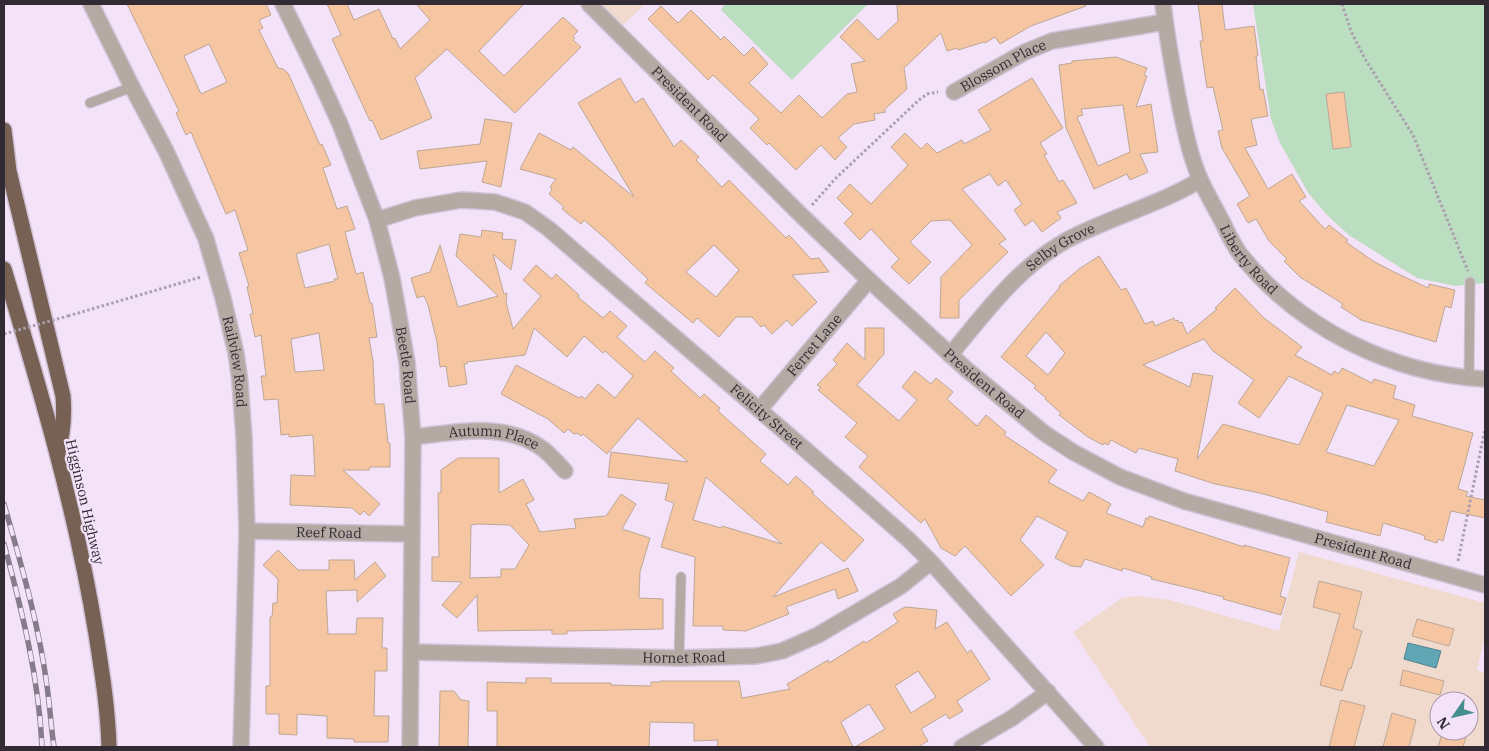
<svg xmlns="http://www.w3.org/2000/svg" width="1489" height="751" viewBox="0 0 1489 751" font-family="'IBM Plex Serif',serif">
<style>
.education{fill:#f0dacd;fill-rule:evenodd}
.green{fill:#bbddc0}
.water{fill:#60a6b5;stroke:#52818e}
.building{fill:#f6c5a1;stroke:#bda797;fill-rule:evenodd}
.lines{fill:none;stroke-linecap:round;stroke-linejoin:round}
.lane-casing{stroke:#d0c1d5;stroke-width:11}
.street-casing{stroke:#d0c1d5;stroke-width:18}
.highway-casing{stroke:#d0c1d5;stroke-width:18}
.path{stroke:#ab9eaf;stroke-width:3;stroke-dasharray:2.5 2.5;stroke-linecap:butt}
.lane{stroke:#b4a9a3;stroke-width:9}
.street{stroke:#b4a9a3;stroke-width:15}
.highway{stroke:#766154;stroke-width:15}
.rail-casing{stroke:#867b8a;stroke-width:5.5}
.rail{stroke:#f3e2f8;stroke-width:4;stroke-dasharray:11;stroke-linecap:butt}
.path-bridge{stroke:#ab9eaf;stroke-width:3;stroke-dasharray:2.5 2.5;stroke-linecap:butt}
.labels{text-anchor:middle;stroke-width:4.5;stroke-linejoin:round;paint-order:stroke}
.street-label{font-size:14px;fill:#322b34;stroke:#f3e2f8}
</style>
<rect width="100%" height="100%" fill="#f3e2f8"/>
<g class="education">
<polygon points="588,4 645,4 617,31"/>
<path d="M1299,552l186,51v32l-8,35 8,3v74h-335l-77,-115 49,-34 15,-2 33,4 109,31zM1439,701h30v30h-30z"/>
</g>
<g class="green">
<polygon points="725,4 868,4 792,80 721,10"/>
<polygon points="1253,4 1485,4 1485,283 1455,286 1417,278 1349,235 1328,216 1309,194 1280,143 1271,119"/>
</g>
<polygon class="water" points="1408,643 1441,651 1436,668 1404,659"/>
<g class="building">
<path d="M127,4h139l5,11 -12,5 4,8 -4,2 19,38 5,1 5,4 32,72 2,-1 9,21 -8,3 14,41 10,-3 8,23 -10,3 11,42 7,-2 7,31h2l5,34 -8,1 4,23 2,43h9l4,39h2v24h-20l-1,3h-26l37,34 -11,12 -5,-5 -4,4 -8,-7 -62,-3 1,-30 24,1 -2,-41 -24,2v-3l-8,1 -3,-36 -14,1 -3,-24h5l-5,-41 -6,2 -5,-23h3l-6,-27 2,-1 -10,-33 9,-3 -13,-40 -9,4 -35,-82 -5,3 -10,-22 3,-2zM209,44l18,38 -26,12 -17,-38zM329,244l9,35h-4l1,2 -30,7 -9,-34zM319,333l5,37 -29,2 -4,-33z"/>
<polygon points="327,4 347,4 354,20 379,9 393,39 395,38 400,49 430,20 416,4 524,4 479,51 504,76 563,17 578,31 573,36 575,38 573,40 581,47 515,113 447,49 415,78 432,118 381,140 372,120 370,121 332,39 341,35"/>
<polygon points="897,4 1086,4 1086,6 1031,26 1000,44 995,37 985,43 984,42 958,50 957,48 947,51 941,33 904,68 907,89 884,110 886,112 874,114 875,120 854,124 838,138 847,147 835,160 821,145 796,170 769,143 767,145 750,128 759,119 713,75 708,80 648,19 661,6 678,23 691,10 721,40 724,36 744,56 753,47 768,64 749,83 781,113 799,95 822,118 847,94 857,92 851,64 865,61 840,37 857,19 878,40 898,21"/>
<polygon points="1198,4 1222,4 1225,30 1254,26 1258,56 1256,56 1260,90 1263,89 1268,116 1251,119 1257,145 1245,148 1268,189 1292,174 1306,197 1299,201 1325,229 1329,225 1348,240 1346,242 1373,261 1394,272 1428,288 1429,284 1455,290 1451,308 1445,306 1436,342 1361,320 1341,307 1343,304 1300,277 1284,261 1287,259 1269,241 1256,219 1248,223 1237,204 1250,196 1222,148 1218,131 1223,130 1213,87 1207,88 1200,41 1203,41"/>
<path d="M1116,57l31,11 -3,7 3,1 -11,31 15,-3 7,48 -18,2 8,18 -18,8 -3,-6 -33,15 -28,-61 -7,-63 13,-2v-2zM1123,105l7,47 -32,14 -21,-49 6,-2 -2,-6z"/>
<path d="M620,78l15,25 8,-5 31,49 7,-7 18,17 -3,3 26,27 7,-7 57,58 3,-3 22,24 8,-1 10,14 -37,3 25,27 -25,24 -5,-6 -15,14 -8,-9 -3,2 -9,-10h-16l-17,20 -22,-19 -4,5 -48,-40 3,-4 -42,-40 -22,-19 -3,4 -19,-15 2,-2 -15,-13 3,-4 -2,-3 6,-8 -36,-10 19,-36 32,17 2,-3 61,50 -56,-94zM714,245l25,25 -23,27 -30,-25z"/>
<polygon points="1032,78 1063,128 1040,143 1047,154 1044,155 1059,182 1063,180 1077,203 1057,212 1061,218 1042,232 1033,220 1025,226 1014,210 1022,204 1006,180 998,186 990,174 962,189 1006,239 999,244 1008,252 959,300 959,318 940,318 941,277 972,245 950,220 931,221 910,242 931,262 909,284 891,267 899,259 898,258 871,229 860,240 844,223 853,214 837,198 850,184 871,204 908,165 891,147 905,133 921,149 927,143 937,153 962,140 964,144 991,130 978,110"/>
<polygon points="1344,92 1351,147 1333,149 1326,94"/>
<polygon points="485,119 512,123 501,187 482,182 487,161 420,169 417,151 480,144"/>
<path d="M482,230l21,3 -1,6 14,1 -5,30 -18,-16 11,40 3,-1 -1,9 7,27 28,-33 -18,-16 13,-15 16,14 4,-5 23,21 -1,2 25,21 7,-7 17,15 -10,11 28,25 10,-11 19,17 -3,3 29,27 4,-4 16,14 -2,3 48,43 -6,7 28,24 8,-9 18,16 -2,1 52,47 -20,22 -23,-20 -48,55 75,-29 10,23 -20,8 -3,-10 -49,18 3,7 -43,17 -23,-1v-4h-30l2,-69 -34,-10 13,-44 -9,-3 4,-16 -61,-7 3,-25 77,10 -50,-44 -31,36 -24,-20 -2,2 -4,-3 -3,1 -6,-5 -4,4 -16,-14 -47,-25 15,-29 63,33 2,-2 4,3 13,-15 17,14 18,-22 -28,-25 -2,2 -19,-17 -17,21 -33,-29 -9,27 -58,7v2h-3l3,20 -18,3 -3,-21 -6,1 -3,-25 -9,-37 -4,-9 -7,2 -6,-20 19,-6 10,-27 18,62 40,-11 -42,-40 4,-22 21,3zM706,477l76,67 -60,-18 -1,2 -28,-8z"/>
<path d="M1099,256l22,34 5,-2 19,36 8,-3 2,5 19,-8 1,3 3,-1 1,3 3,-1 5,12 30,-25 -2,-1 20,-20 29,30 38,29 -7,8 37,20 2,-4 5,3 3,-6 30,15 2,-4 22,7 -3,12 22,7 -3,11 61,17 -15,56 10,3 -2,4 19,4v18l-34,-7 -8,30 -5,-2 -1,4 -13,-4 1,-3 -5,-2 -37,-11 -3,13 -54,-14 2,-10 -68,-19 -45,-9 -40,-13 3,-12 -39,-11 -3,5 -25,-13 -3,5 -4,-2 -1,2 -15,-8 -29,-22 2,-2 -16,-14 1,-1 -12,-10 2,-2 -35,-29 59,-70 -1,-1 20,-17zM1046,332l19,21 -17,22 -22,-19zM1204,339l9,12 41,29 -16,23 21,15 30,-42 34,17 -24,52 -76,-21 -26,35 16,-83 -20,-3 -3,14 -47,-22zM1347,405l52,15 -25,46 -48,-14z"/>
<polygon points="865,328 884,328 884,354 857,385 899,421 917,400 902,387 915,371 931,384 936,378 953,392 947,399 977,426 986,415 1006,432 1004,435 1057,470 1048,482 1083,501 1089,492 1111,504 1106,513 1143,527 1146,518 1148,519 1149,516 1244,547 1244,545 1290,558 1280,596 1286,598 1281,615 1223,599 1224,597 1185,587 1151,579 1152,577 1123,568 1122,571 1085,559 1081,567 1071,566 1055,558 1068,532 1037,516 1020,540 1044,565 1011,596 965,546 955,556 941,548 925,519 921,523 859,467 868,456 845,437 857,423 818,390 821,387 817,385 837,364 833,360 847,343 865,360"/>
<path d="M458,458h41v35l24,-14 11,21 -8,4 14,28 36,-4 -2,-9 32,-3 15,-22 15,10 -14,25 28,9 -10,34 -1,26 24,1v30l-96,2v3h-15v-4l-74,1 -1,-36 -20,23 -15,-13 20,-23 -30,-1v-24h7l-1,-64h3v-23zM478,524l32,1 19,20 -14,24h-14v8l-31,1 1,-53z"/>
<polygon points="278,550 298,570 329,570 329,560 354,560 355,580 375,562 386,576 357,602 357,590 326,591 328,634 356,634 357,618 383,618 382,648 387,648 387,671 375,671 374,716 389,716 388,742 354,742 354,739 327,738 327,716 297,714 297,735 279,734 279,714 266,714 266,686 270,686 270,617 272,617 273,603 277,603 278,579 263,565"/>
<polygon points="1319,581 1362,592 1353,628 1362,631 1351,669 1349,668 1342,691 1320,685 1340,614 1313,607"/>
<path d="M905,607l32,3 -2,19 12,-7 20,31 4,-3 19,29 -33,22 6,10 -14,8 -3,-5 -25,15 7,12 -10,6h-63l30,-18 -16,-25 -28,18 12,25h-136l1,-7 -24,1v-18l-44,-1 -1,25h-152v-36h-10v-29l39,1v-5h25v5h60v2l40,1v-4h9v-1h79l3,17 48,-9 -3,-5 41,-24 1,3 35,-22 2,2 32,-21 -5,-8zM918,671l18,26 -25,16 -16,-27z"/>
<polygon points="1417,619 1454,629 1449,646 1412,636"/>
<polygon points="1403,670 1444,681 1440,695 1400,685"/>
<polygon points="440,691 454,691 461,700 469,701 468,747 439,747"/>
<polygon points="1341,700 1365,706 1354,747 1329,747"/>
<polygon points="1392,713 1416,720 1409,747 1383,747"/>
<polygon points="1443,731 1468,731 1463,747 1438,747"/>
</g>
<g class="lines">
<defs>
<g id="lane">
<polyline points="90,103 132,87"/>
<polyline points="1469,378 1470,282"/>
<polyline points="679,658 681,577"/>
</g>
<g id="street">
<path id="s1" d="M91,4l41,83 34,64 40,88 17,59 13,55 4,29 4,56 3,93 -6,216"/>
<path id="s2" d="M283,4l37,76 20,44 37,96 15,58 15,84 6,75 -3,310"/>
<path id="s3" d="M589,4l213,212 67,64 97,89 78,64 29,19 47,25 64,24 301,84"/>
<path id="s4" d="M1163,4c4,36 11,72 18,108 5,23 10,47 20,69 6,13 14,27 21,40 5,11 11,23 18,33 59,74 151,120 245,125"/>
<path id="s5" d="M954,92l71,-40 27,-11 113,-19"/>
<path id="s6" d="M377,220l38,-12 46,-8 34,2 30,10 24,17c120,104 241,206 360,311l22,22 165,185"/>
<path id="s7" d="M950,355c36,-43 67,-87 117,-115 43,-23 92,-35 133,-60"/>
<path id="s8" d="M760,409l109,-129"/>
<path id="s9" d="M413,437c44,-5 91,-16 130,12 8,6 15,15 22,22"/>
<path id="s10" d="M247,531l164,3"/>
<path id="s11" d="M412,652l267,6 77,-2 26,-5 36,-16 83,-49 30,-24"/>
<polyline points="962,747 1012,718 1048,692"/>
</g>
<g id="highway">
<path d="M4,130l5,41 54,225c2,21 0,37 -5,57"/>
<path d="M4,269c36,120 72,241 92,365 6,38 12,75 13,113"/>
</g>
</defs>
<use href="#lane" class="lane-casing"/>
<use href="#street" class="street-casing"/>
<use href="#highway" class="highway-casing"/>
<g class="path">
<polyline points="1342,4 1351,31 1365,59 1413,135 1468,271"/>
<polyline points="812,205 836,178 919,100 927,94 938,92"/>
<polyline points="68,316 201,277"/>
<polyline points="1458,561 1485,429"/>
</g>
<use href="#lane" class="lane"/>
<use href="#street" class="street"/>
<use href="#highway" class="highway"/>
<defs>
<g id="rail">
<path d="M4,504c17,60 35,121 43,182 3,21 4,41 7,61"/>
<path d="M4,544c18,67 35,134 38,203"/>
</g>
</defs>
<use href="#rail" class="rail-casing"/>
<use href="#rail" class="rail"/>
<polyline class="path-bridge" points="4,334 68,316"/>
</g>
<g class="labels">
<g class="street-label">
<text dy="5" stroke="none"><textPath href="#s5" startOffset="56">Blossom Place</textPath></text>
<text dy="5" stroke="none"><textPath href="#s3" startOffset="142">President Road</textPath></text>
<text dy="5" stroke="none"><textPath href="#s7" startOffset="156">Selby Grove</textPath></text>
<text dy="5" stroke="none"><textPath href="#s4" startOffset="274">Liberty Road</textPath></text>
<text dy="5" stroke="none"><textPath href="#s8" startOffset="84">Ferret Lane</textPath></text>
<text dy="5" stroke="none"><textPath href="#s1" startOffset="388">Railview Road</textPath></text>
<text dy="5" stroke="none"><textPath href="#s2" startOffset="384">Beetle Road</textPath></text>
<text dy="5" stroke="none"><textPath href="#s3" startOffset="548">President Road</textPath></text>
<text dy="5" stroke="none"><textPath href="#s6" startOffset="469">Felicity Street</textPath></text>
<text dy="5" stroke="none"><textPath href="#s9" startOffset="82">Autumn Place</textPath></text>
<text transform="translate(85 502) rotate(77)" y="5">Higginson Highway</text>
<text dy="5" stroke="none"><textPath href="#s10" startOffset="82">Reef Road</textPath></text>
<text dy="5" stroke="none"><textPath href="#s3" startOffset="968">President Road</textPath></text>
<text dy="5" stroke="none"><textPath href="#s11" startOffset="272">Hornet Road</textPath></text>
</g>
</g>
<rect width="1489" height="751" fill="none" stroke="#322b34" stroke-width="10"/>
<g transform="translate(1454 716) rotate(236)"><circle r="24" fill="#f3e2f8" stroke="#a699aa"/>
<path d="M0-4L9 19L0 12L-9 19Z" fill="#468e8e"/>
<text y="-8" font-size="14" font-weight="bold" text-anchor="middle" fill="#322b34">N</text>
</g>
</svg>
